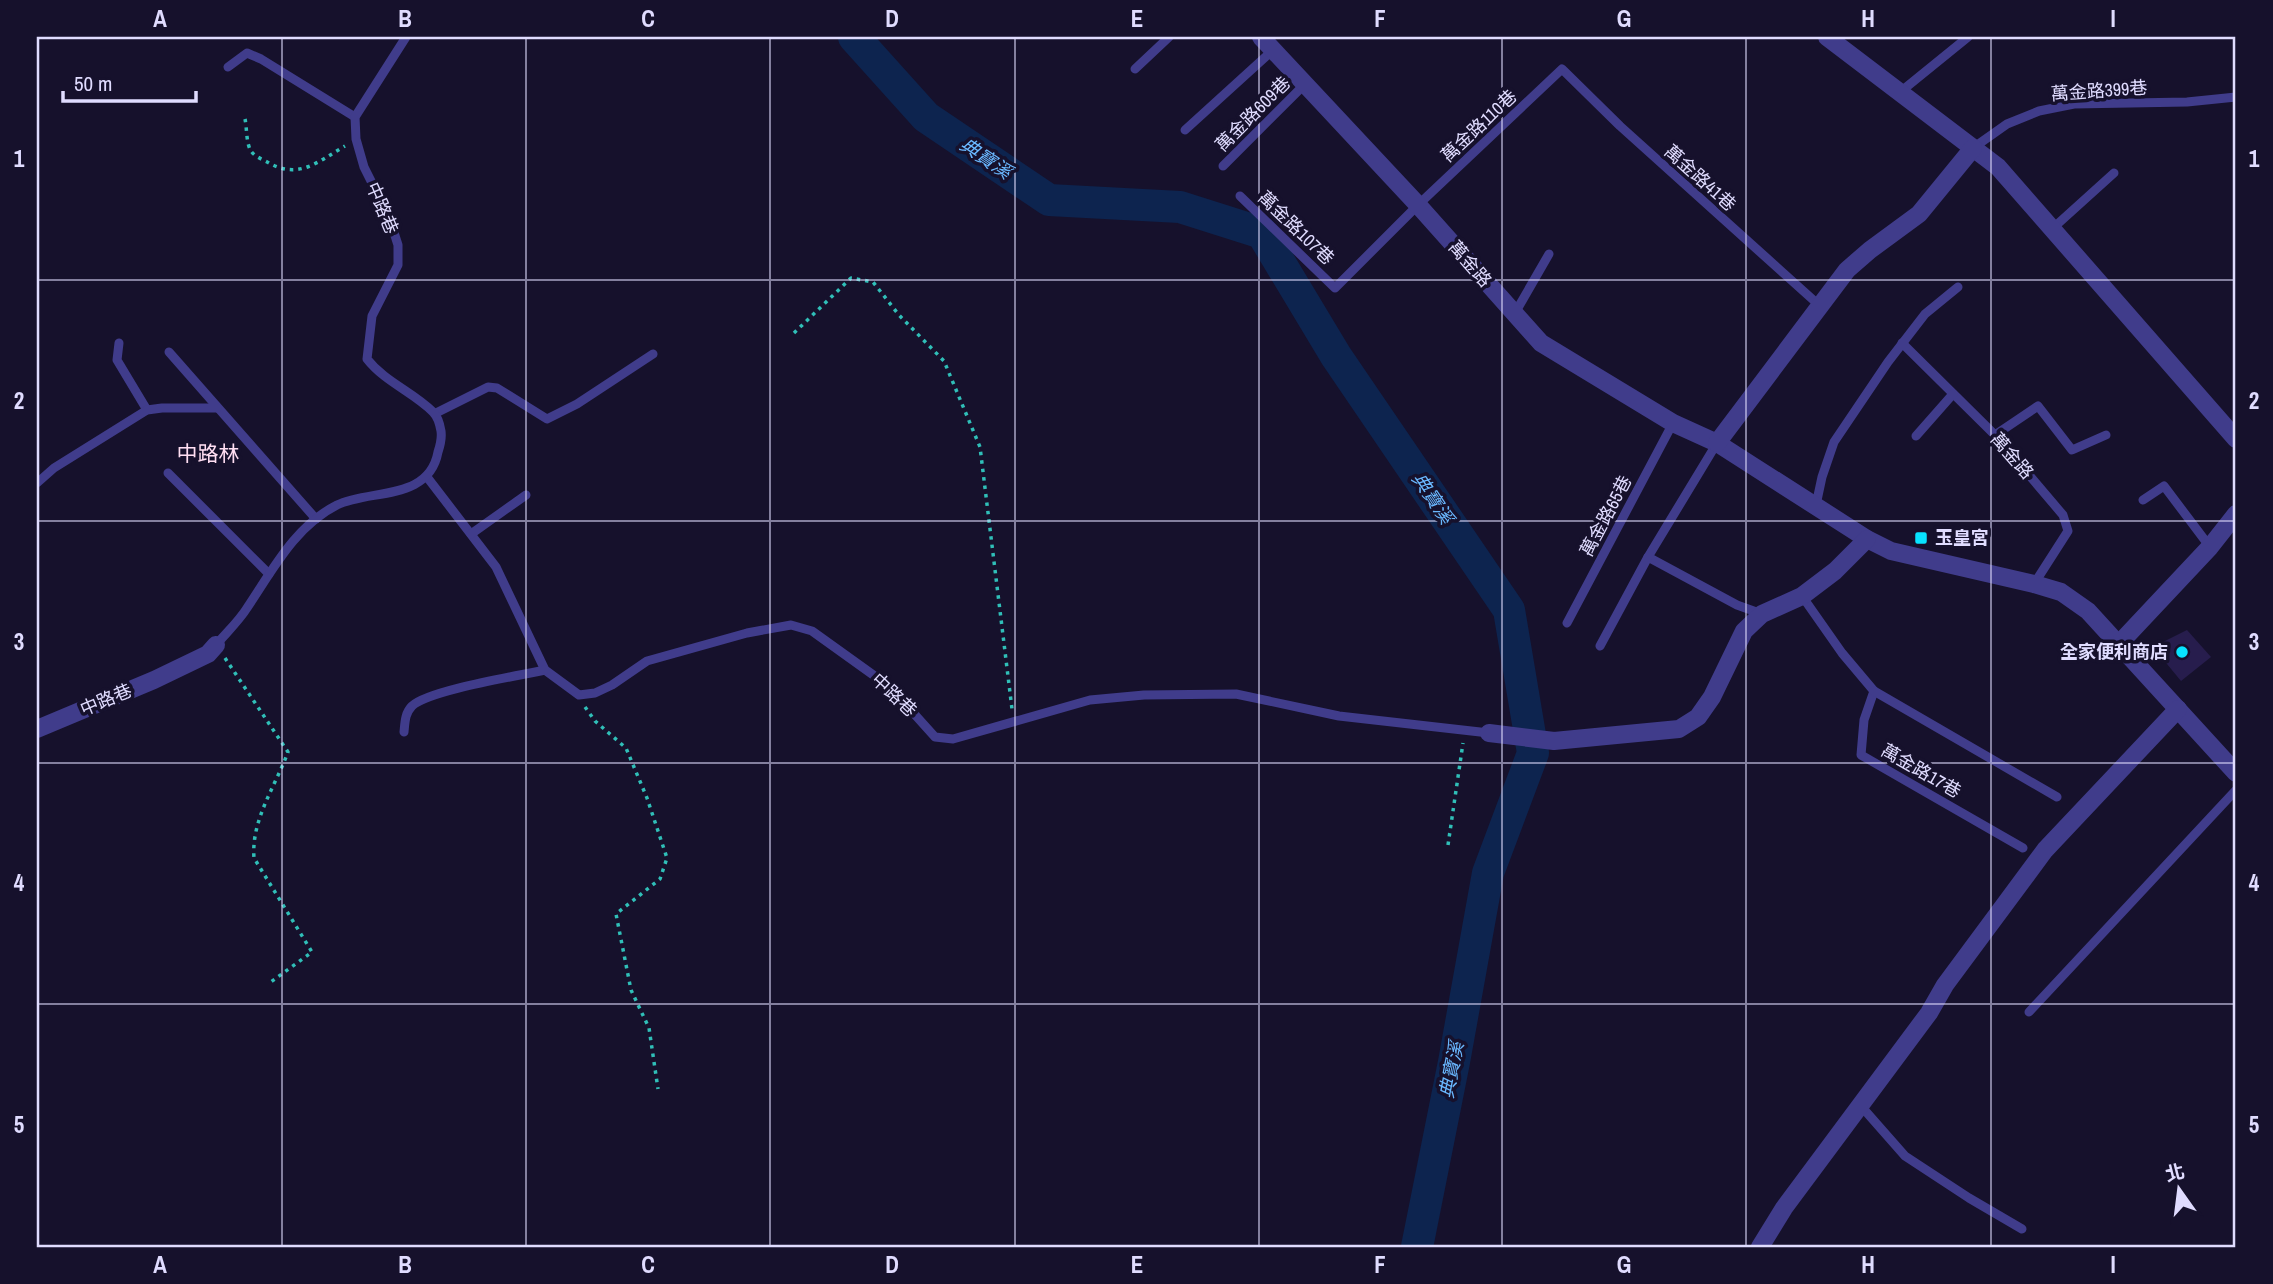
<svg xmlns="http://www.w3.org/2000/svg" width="2273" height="1284" viewBox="0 0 2273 1284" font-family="'Archivo Narrow','Noto Sans TC',sans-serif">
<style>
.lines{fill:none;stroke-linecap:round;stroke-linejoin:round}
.river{stroke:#0d244f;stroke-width:32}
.building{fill:#271d4d}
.path{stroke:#30bfb8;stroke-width:3.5;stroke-dasharray:3.5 5;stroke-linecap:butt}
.lane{stroke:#403c8b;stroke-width:9}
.street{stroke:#403c8b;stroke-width:18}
.grid{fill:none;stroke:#e0dcff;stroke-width:2;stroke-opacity:0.55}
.poi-dot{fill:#08e3ff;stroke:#16112c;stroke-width:2.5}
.labels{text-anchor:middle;stroke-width:7;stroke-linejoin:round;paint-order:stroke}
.street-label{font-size:18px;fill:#e0dcff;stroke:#16112c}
.poi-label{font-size:18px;font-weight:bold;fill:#e0dcff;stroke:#16112c;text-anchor:start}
.water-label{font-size:19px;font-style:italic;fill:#6ab8ff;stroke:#16112c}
.quarter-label{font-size:21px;fill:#ffdef2;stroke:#16112c}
.neatline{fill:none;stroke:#e0dcff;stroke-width:2.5}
.grid-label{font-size:23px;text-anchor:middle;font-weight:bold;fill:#e0dcff}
</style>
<rect width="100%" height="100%" fill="#16112c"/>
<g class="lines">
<polyline class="river" points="854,37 926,117 1049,200 1180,207 1262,233 1336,356 1509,610 1533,753 1488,873 1454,1062 1417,1247"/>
</g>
<polygon class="building" points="2187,630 2211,657 2181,681 2153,647"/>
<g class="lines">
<g class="path">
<path d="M245,119c2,9 1,24 6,32 4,6 13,9 18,12 30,17 50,-2 76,-17"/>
<polyline points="794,333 851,278 873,282 899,315 944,361 980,447 1012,709"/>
<path d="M225,658l63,94c-13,35 -37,68 -34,106l58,94 -44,32"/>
<polyline points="585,707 595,721 626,748 647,798 667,858 660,879 616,914 631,990 649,1028 658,1089"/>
<polyline points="1448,845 1463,743"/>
</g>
<g class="lane">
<polyline points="228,67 247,53 261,59 355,117"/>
<polyline points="1135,69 1169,37"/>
<polyline points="1899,93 1968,37"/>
<polyline points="1185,130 1273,50"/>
<polyline points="1973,148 2007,124 2039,111 2074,104 2187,102 2236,97"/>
<polyline points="1223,166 1305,84"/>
<polyline points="1240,196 1335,288 1418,205 1562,69 1620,126 1820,306"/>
<polyline points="2052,229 2114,173"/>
<polyline points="1515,313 1549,254"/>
<polyline points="119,343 117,360 147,410"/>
<polyline points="1902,343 1995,435 2063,515 2068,531 2034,584"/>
<polyline points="169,352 316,519"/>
<polyline points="436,413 488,387 497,388 547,419 577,404 653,354"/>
<polyline points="1995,435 2038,406 2072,450 2106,435"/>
<polyline points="1916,436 1953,394"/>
<polyline points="168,473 269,574"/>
<polyline points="427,477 496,567 545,670 579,695 595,693 612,685 647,661 747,633 791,625 812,631 890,687 935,737 953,739 1090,700 1144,695 1236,694 1339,716 1489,733"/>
<polyline points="37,483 54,468 147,410 162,408 217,408"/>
<polyline points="2143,500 2164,486 2210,547"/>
<polyline points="1816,505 1822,477 1834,442 1888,362 1925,314 1958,287"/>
<polyline points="471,534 526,495"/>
<polyline points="1648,557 1737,605 1762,614"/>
<polyline points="1802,596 1842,653 1874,691 1864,720 1861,755 2023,848"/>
<polyline points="1567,623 1673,423"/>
<path d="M216,645c10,-12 23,-24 31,-37 25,-37 48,-82 90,-103 34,-16 92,-4 101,-53 2,-6 4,-14 3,-21 -1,-6 -4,-15 -8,-19 -20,-20 -48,-30 -66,-53l5,-43 26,-51v-20l-9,-28 -25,-50 -8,-28 -1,-22 51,-80"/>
<polyline points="1600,646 1648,557 1717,443"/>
<polyline points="1874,691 2057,797"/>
<path d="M404,732c1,-10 1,-19 8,-26 17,-16 106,-30 133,-36"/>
<polyline points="2029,1012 2236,790"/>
<polyline points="1861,1106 1905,1156 1969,1198 2022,1229"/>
</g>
<g class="street">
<polyline points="1261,37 1418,205 1541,343 1673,423 1717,443 1867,539 1891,551 2034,584 2061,592 2088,611 2236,773"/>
<polyline points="1827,37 1998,167 2236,439"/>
<polyline points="1717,443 1847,270 1870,250 1919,214 1973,148"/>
<polyline points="2117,646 2210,547 2236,514"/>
<polyline points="37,729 154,680 208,654 216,645"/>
<polyline points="1489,733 1554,741 1679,729 1698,717 1712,697 1744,631 1762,614 1802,596 1835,571 1867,539"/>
<polyline points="1760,1247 1784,1208 1929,1013 1945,985 2045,850 2178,709"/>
</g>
</g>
<path class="grid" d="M282,37v1210M526,37v1210M770,37v1210M1015,37v1210M1259,37v1210M1502,37v1210M1746,37v1210M1991,37v1210M37,280h2199M37,521h2199M37,763h2199M37,1004h2199"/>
<g class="poi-dot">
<rect x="1914" y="531" width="14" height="14" rx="3.5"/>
<circle cx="2182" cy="652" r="7"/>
</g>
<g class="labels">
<g class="street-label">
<text transform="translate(2099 91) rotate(-4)" y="6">萬金路399巷</text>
<text transform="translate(1253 114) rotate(-45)" y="6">萬金路609巷</text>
<text transform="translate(1479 126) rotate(-43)" y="6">萬金路110巷</text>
<text transform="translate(1700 178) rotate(42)" y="6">萬金路41巷</text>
<text transform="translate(382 208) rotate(67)" y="6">中路巷</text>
<text transform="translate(1296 228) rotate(44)" y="6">萬金路107巷</text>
<text transform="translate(1470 264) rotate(49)" y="6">萬金路</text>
<text transform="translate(2012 456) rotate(49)" y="6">萬金路</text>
<text transform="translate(1606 516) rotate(-62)" y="6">萬金路65巷</text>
<text transform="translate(894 695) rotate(43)" y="6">中路巷</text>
<text transform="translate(106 700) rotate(-23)" y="6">中路巷</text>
<text transform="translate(1921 771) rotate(30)" y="6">萬金路17巷</text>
</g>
<g class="poi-label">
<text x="1935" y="544">玉皇宮</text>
<text x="2168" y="658" text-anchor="end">全家便利商店</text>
</g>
<g class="water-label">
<text transform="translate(986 158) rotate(34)" y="7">典寶溪</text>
<text transform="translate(1433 498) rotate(56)" y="7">典寶溪</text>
<text transform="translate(1451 1070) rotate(-79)" y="7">典寶溪</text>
</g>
<g class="quarter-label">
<text x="208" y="461">中路林</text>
</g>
</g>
<rect width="2273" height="1284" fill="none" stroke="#16112c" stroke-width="77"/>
<g transform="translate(2179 1189) rotate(346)" stroke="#16112c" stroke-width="5" paint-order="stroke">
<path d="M0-5L12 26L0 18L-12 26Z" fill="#e0dcff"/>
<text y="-10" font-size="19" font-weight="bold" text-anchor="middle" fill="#e0dcff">北</text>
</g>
<path d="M63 91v10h133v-10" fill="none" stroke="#e0dcff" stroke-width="3.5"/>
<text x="74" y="91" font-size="21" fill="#e0dcff" stroke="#16112c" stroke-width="5" paint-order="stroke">50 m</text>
<rect x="38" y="38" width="2196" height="1208" class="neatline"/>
<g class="grid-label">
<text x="160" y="27">A</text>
<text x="405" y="27">B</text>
<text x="648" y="27">C</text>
<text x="892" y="27">D</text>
<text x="1137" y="27">E</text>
<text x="1380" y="27">F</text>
<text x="1624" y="27">G</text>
<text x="1868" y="27">H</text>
<text x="2113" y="27">I</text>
<text x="19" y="167">1</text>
<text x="2254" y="167">1</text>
<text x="19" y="409">2</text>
<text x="2254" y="409">2</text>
<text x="19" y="650">3</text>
<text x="2254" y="650">3</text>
<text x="19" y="891">4</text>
<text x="2254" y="891">4</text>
<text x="19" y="1133">5</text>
<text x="2254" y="1133">5</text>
<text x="160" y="1273">A</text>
<text x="405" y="1273">B</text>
<text x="648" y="1273">C</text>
<text x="892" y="1273">D</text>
<text x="1137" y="1273">E</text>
<text x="1380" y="1273">F</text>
<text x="1624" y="1273">G</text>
<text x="1868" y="1273">H</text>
<text x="2113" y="1273">I</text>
</g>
</svg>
